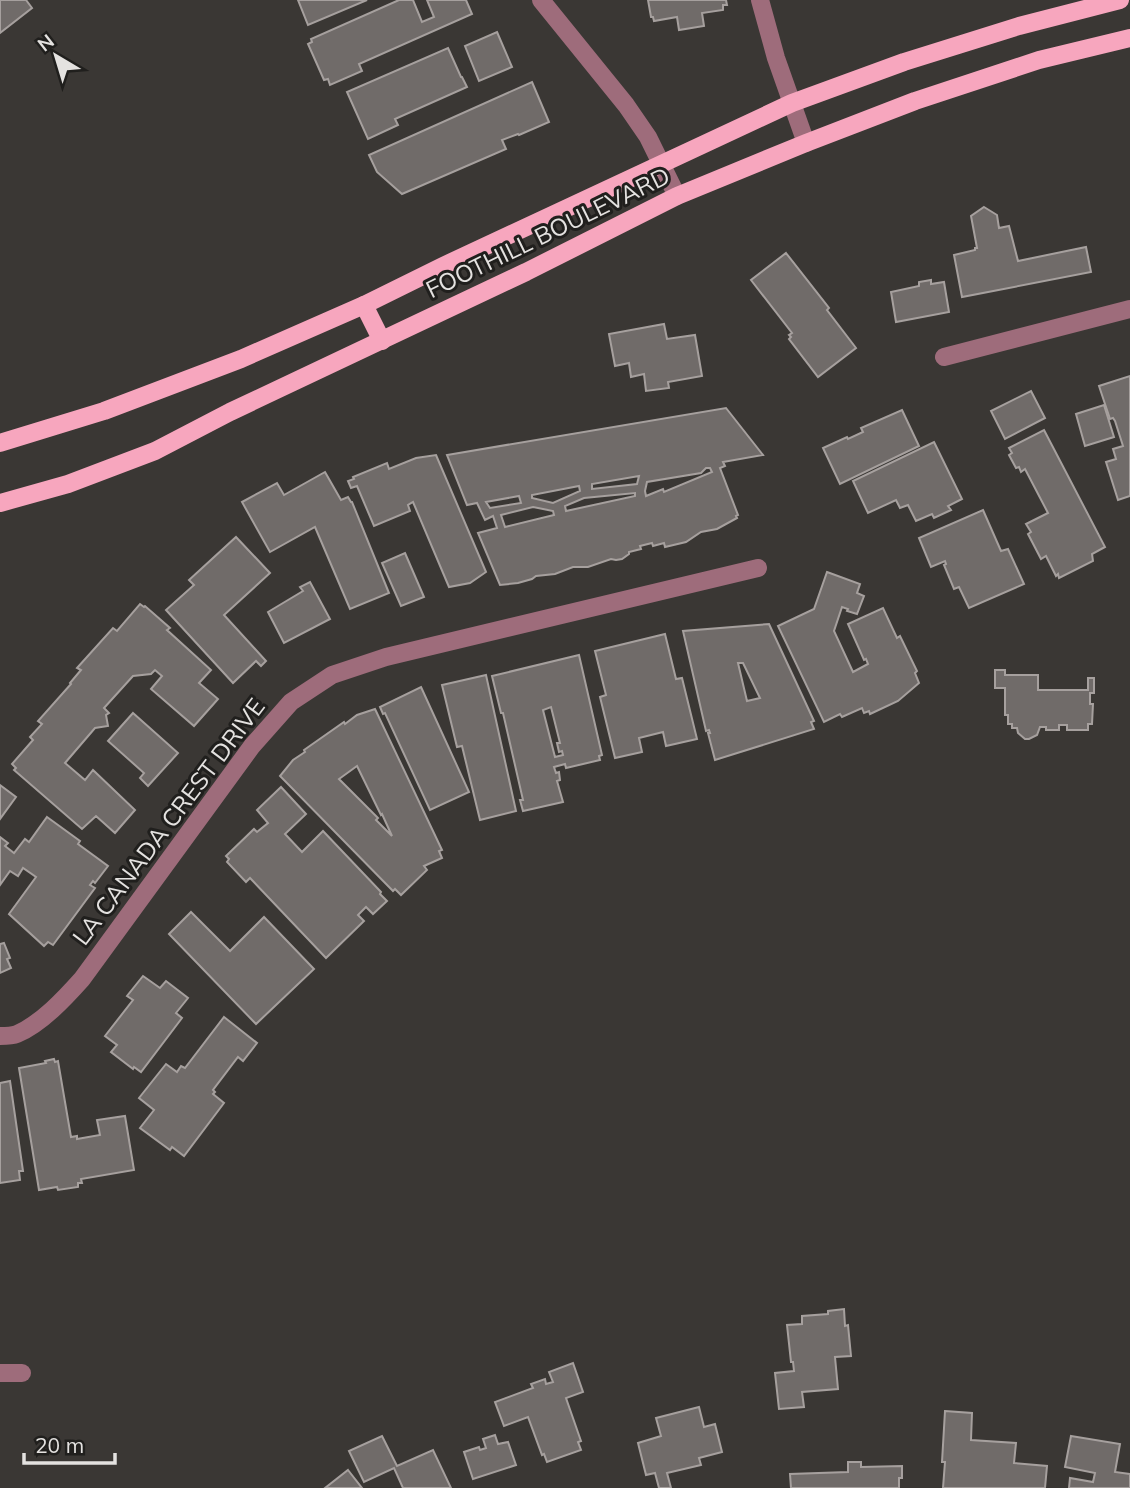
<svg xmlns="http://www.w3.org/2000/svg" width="1130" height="1488" viewBox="0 0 1130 1488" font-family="Mulish,sans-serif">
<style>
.building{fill:#706b69;stroke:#a6a09e;stroke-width:2;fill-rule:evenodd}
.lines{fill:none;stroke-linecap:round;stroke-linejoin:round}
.minor{stroke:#9e6c7b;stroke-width:18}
.major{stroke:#f7a6be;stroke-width:18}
.labels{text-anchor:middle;stroke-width:6;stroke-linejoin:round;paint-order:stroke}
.street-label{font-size:24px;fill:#e4e2e0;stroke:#201f1d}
</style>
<rect width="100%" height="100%" fill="#3a3734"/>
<g class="building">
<polygon points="0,0 26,0 32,8 0,33"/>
<polygon points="298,0 367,0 308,25"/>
<polygon points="399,0 413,0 422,22 434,17 427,0 466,0 472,14 359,64 362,71 330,85 328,79 324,80 308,44 312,42 311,39"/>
<polygon points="648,0 726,0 727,5 723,5 723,10 702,13 704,26 679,30 677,17 654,21 653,17 651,17"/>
<polygon points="497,32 512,67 479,81 465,46"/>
<polygon points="448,48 461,77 462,77 467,87 395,119 398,125 368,139 347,92"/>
<polygon points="532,82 549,122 519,135 518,134 502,140 506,149 402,194 377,172 369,155"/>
<polygon points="984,207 997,215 999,228 1009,226 1018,261 1086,247 1091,272 962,297 954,255 975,250 975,248 977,248 971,216"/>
<polygon points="786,253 829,308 827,310 856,348 818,377 789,339 791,337 789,335 792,333 751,280"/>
<polygon points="931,280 931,284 944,282 949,312 896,322 891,292 919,286 919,282"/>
<polygon points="664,324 667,339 695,335 702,376 668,382 669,388 646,391 644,374 631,377 629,363 615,366 609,334"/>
<polygon points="1130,376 1130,496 1118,500 1106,462 1116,459 1113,449 1123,446 1115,421 1113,418 1110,419 1099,386"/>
<polygon points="1031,391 1045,418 1005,439 991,411"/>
<polygon points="1104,405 1114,437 1085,446 1076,414"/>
<path d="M726,408l37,47 -40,7 2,4 -5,2 18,47 -2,1 1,2 -20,11 -16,3 -15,10 -21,5 -1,-4 -11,3 -1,-3 -12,3 1,3 -12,3v2l-7,5 -6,1 -5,-1 -23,8h-15l-18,7 -19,2 -4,3 -14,4 -18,2 -22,-52 19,-5 -4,-12 -8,4 -8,-17 -10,2 -20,-50zM706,468h4l2,4 -48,20 -1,-3 -17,7 -1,-5 2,-9 54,-9zM639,476l-2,8 -45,5v-5zM579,486l1,5 -27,12 -21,-5v-3zM635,493v3l-69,15 -1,-5 19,-8zM519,496l2,7 -31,5 -4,-6zM533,507l20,4 1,4 -49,12 -4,-12z"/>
<polygon points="902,410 919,446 840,484 823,448 847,437 848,439 863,432 861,428"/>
<polygon points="1044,430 1105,547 1092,554 1093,561 1059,578 1058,574 1056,576 1046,556 1041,559 1028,534 1031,532 1026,524 1048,513 1025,469 1021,472 1019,467 1016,468 1009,455 1012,453 1009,448"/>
<polygon points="934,442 962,499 948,506 951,510 934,518 932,514 916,521 908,505 900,508 896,500 868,513 853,481"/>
<polygon points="436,455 486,572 470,583 449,587 413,502 408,505 410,511 374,526 357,486 351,488 348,481 354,479 353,477 387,463 389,469 416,458"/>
<polygon points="325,472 341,500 348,497 351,502 352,502 389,593 350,609 315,527 270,552 242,502 277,483 284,495"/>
<polygon points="983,510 1001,551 1008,549 1024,584 969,608 959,587 954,589 944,565 946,564 945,561 931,567 919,538"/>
<polygon points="236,537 270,573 224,615 266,661 261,666 256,661 233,683 166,610 194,585 189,580"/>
<polygon points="405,553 424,597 401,606 382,563"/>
<polygon points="827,572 860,584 857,593 864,596 857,614 847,611 848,609 842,607 834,631 853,672 868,664 866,659 864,660 848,624 883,608 897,638 900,636 917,671 915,673 919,683 898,701 870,714 869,711 864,713 862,708 842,717 840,714 824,722 778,626 814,609"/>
<polygon points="310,582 330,619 284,643 268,612 303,591 300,587"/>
<polygon points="140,604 144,607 145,606 170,628 167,630 211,670 199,683 218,699 194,726 151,689 162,676 155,670 151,674 133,676 104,708 109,713 106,715 108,726 95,728 65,763 85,780 93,770 135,810 115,833 96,816 82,829 14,770 16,768 12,764 33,740 30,737 42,724 38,721 71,684 70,683 81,670 77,668 113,628 117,631"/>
<path d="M769,624l45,97 -3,1 3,7 -99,31 -7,-27h2l-1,-3 -3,1 -23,-100zM738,663h5l17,35 -13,3z"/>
<polygon points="665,634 676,679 682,678 697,739 666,746 663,732 639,738 642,752 615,758 600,697 606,695 595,651"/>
<path d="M579,655l23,100 -3,1 1,4 -34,8 -1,-4 -11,3 2,6 3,-1 1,8 -3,1 6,21 -40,9 -3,-11h3l-20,-87h-2l-9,-37zM551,707l9,36h-3l2,9 3,-1 1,4 -8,2 -12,-47z"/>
<polygon points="995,670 1005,670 1005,675 1038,675 1038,690 1088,690 1088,678 1094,678 1094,693 1090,693 1090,704 1093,704 1092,724 1088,724 1088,730 1067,730 1067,725 1059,725 1059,730 1046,730 1046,727 1040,727 1037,735 1029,739 1025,739 1018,733 1017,728 1012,728 1012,724 1008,724 1008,715 1005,715 1005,688 995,688"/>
<polygon points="486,675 516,811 480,820 462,746 457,747 442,685"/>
<polygon points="421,687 469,792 430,810 385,713 383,714 380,707"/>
<path d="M375,709l67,141 -3,1 3,7 -18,8 3,4 -26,25 -6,-6 -2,2 -113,-115 13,-16 12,-8 -1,-2 40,-28 1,2 12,-9zM357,766l24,49 1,-1 10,22 -16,-16 2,-2 -39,-39z"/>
<polygon points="133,713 178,753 148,786 140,778 144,773 108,741"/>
<polygon points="0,785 16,797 0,819"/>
<polygon points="281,787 306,814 285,834 302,852 323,831 381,892 380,894 387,901 373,914 366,907 358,915 364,921 326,958 250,878 246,882 227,862 229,859 226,856 254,829 257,832 268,823 257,810"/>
<polygon points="47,817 80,841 78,844 108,866 95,883 93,881 90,885 95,888 53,945 48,942 44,946 9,914 36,877 23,868 18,876 10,871 0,885 0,837 8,843 5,846 14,853 25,839 29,842"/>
<polygon points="191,912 230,951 264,917 314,969 256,1024 169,934"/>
<polygon points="4,943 10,958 7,959 11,968 0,973 0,944"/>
<polygon points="143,976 160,988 166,981 188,998 176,1013 182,1018 141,1072 134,1067 133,1069 111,1052 117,1045 105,1036 133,1000 127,996"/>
<polygon points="224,1017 257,1043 243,1061 238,1057 213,1090 215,1092 213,1094 224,1103 184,1156 172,1147 170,1150 140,1128 154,1110 139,1098 166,1064 177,1072 181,1066 185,1068"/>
<polygon points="54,1059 55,1062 58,1061 71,1137 77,1136 77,1139 100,1135 97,1120 125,1116 134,1170 81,1179 82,1183 78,1183 78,1187 58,1190 57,1187 39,1190 19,1068 46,1063 45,1061"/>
<polygon points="10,1081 23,1171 19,1171 20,1180 0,1183 0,1083"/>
<polygon points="844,1309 845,1326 848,1325 851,1356 835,1357 838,1389 802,1392 804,1407 779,1409 775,1373 794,1371 793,1362 791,1362 787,1325 802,1324 802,1316 828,1314 828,1311"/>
<polygon points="573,1363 583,1392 566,1398 581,1441 578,1442 581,1450 547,1462 544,1454 542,1455 528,1417 504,1426 495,1402 533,1388 531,1384 545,1379 546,1384 553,1382 549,1372"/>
<polygon points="699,1407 704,1427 715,1424 722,1452 699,1458 701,1465 667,1473 671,1488 659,1488 655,1473 646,1475 638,1443 661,1436 656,1418"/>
<polygon points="945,1411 972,1413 971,1440 1016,1443 1014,1463 1047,1466 1045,1488 943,1488 945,1462 942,1462"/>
<polygon points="495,1435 498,1444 508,1442 516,1465 473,1479 464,1452 479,1447 480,1450 486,1448 483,1439"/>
<polygon points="382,1436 397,1466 433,1450 451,1488 403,1488 394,1468 364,1482 349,1451"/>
<polygon points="1071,1436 1120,1444 1115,1472 1130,1474 1130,1488 1069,1488 1070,1478 1093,1482 1095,1473 1065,1467"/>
<polygon points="848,1462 861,1462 861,1467 902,1466 902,1478 899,1478 899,1488 791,1488 790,1474 848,1472"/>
<polygon points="348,1470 362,1488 325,1488"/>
</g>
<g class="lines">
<g class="minor">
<polyline points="541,0 626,105 648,137 677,196"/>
<polyline points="760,0 776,58 806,143"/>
<polyline points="944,357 1130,309"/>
<path d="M0,1036c5,0 12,0 17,-2 24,-10 48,-36 65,-55l170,-233 39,-44 41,-27 54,-18 372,-89"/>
<polyline points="0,1373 22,1373"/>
</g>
<g class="major">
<polyline points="364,305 382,341"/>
<polyline points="0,443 104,411 241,359 364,305 443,266 792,103 904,62 1019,26 1120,0"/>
<polyline points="0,503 68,484 155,451 230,412 526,272 677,196 806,143 915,101 1039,60 1130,38"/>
</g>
</g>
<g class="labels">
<g class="street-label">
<text transform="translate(548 233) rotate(-26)" y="8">FOOTHILL BOULEVARD</text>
<text transform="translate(169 822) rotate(-53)" y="8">LA CANADA CREST DRIVE</text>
</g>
</g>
<g transform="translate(56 56) rotate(322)" stroke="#201f1d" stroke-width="5" paint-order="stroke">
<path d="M0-5L12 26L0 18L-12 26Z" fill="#e4e2e0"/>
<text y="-10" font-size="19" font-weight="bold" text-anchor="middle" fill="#e4e2e0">N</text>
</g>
<path d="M24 1453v10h91v-10" fill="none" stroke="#e4e2e0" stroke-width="3.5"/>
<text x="35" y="1453" font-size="21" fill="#e4e2e0" stroke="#201f1d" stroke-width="5" paint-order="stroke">20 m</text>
</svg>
